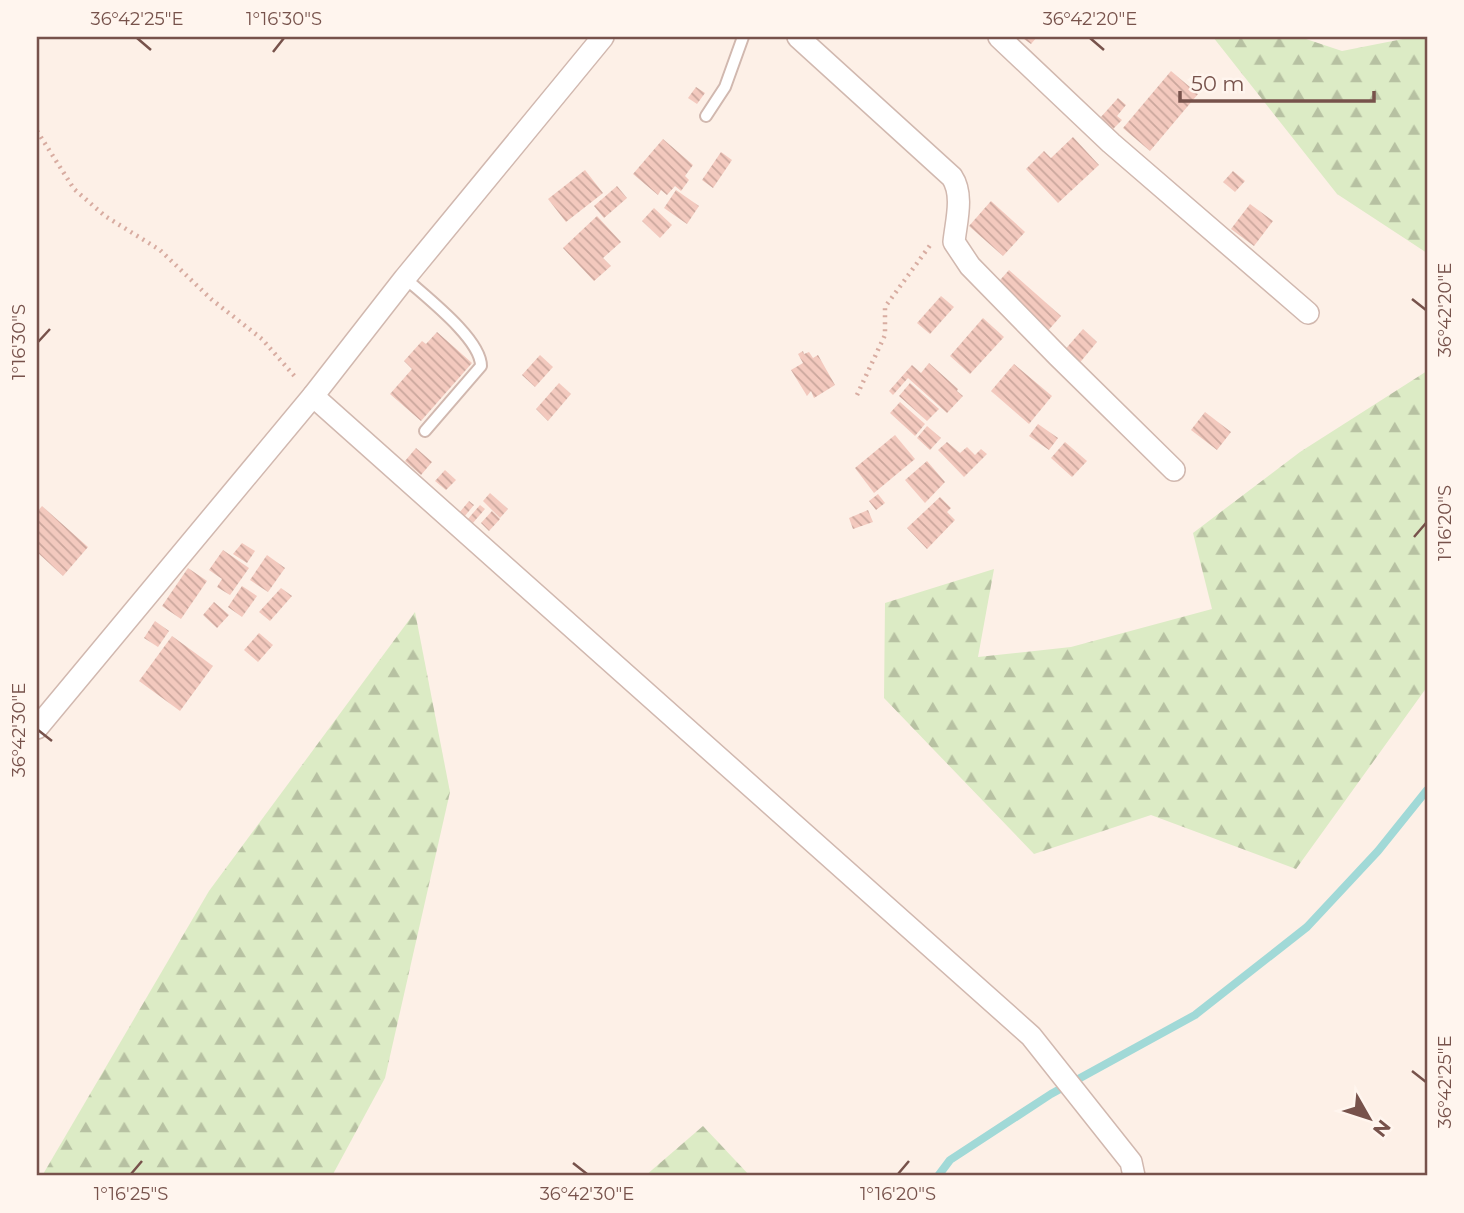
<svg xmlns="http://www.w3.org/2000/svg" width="1464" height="1213" viewBox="0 0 1464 1213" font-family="Montserrat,sans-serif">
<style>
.forest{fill:url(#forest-firs)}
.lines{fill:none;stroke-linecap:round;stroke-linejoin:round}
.stream{stroke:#a1d9d7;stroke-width:8}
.building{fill:url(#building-back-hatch)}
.service-casing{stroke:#d1b8af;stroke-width:14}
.minor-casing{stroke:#d1b8af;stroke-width:24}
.path{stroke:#d8aca1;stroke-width:4.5;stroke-dasharray:2 5;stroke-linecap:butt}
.service{stroke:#fff;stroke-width:10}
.minor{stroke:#fff;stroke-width:21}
.ticks{fill:none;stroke:#77524b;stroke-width:2.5}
.neatline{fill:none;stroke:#77524b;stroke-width:2.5}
.ticks-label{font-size:18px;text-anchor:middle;fill:#77524b}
</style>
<defs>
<pattern id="forest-firs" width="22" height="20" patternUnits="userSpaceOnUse" patternTransform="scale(1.75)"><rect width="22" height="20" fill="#dcebc5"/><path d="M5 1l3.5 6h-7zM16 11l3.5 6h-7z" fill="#b7c1a2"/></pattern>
<pattern id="building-back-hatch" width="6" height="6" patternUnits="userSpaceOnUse" patternTransform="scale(1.75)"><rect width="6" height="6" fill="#f3c9be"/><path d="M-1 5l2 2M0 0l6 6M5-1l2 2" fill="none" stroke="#caa69c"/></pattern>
</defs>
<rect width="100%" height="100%" fill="#fdf0e7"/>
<g class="forest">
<polygon points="1213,37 1300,37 1342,51 1413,37 1427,37 1427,253 1337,194"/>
<polygon points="1427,371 1427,687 1296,869 1151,815 1034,854 884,698 885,603 994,569 978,657 1071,647 1212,609 1193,533 1300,452"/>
<polygon points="415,612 450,792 385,1078 332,1176 42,1176 209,891"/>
<polygon points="703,1126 750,1176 645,1176"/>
</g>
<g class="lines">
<polyline class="stream" points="938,1176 950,1160 1051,1094 1195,1015 1307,927 1378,851 1427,790"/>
</g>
<g class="building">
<polygon points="1021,37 1037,37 1031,44"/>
<polygon points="1171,71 1198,94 1150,151 1123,128"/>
<polygon points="696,87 705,93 697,104 688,98"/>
<polygon points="1118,98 1126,105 1117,116 1122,120 1113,129 1100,118"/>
<polygon points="1073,137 1099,165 1058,203 1026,169 1044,151 1051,158"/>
<polygon points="663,139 693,165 685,176 689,180 681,191 675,186 667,195 661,190 658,195 633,174"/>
<polygon points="721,152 732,160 713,188 702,180"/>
<polygon points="585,170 603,193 566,222 548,199"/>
<polygon points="1233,171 1245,181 1235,192 1223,182"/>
<polygon points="617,186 627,198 604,218 594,206"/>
<polygon points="676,190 699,206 687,224 664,208"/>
<polygon points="991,201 1025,232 1003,256 969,226"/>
<polygon points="1250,204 1273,221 1254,246 1231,229"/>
<polygon points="654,208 672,225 660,238 642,221"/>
<polygon points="597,216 621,242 603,258 611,266 594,281 563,248"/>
<polygon points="1009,270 1061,316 1045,334 993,288"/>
<polygon points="941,296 954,307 930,334 917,323"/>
<polygon points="983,318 1004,337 970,374 950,356"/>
<polygon points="1083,329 1097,342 1077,366 1062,353"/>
<polygon points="437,332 472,363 421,421 390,394 412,369 404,361 422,341 426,344"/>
<polygon points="803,351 804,354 809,352 813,358 818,355 835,385 814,398 811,391 807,396 791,370 803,363 798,354"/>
<polygon points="540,355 553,367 535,387 522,375"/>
<polygon points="929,363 958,389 957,391 963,396 947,413 908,378 893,395 889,391 912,365 921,373"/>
<polygon points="1014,364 1052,396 1029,424 991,391"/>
<polygon points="559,383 571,394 548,421 536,409"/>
<polygon points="910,383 939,409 927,421 899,396"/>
<polygon points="900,402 925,424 915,436 890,413"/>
<polygon points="1205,412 1231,432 1217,450 1191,430"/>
<polygon points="1038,424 1058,438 1049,450 1029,436"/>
<polygon points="927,426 941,438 930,450 917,438"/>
<polygon points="895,435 915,459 874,493 855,468"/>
<polygon points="947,442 960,453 967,447 975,455 981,449 987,454 964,477 938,450"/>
<polygon points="1065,442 1087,461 1072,477 1051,458"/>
<polygon points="416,448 432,462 421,475 405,461"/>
<polygon points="927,461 945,482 925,503 905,480"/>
<polygon points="445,470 456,480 446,490 435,481"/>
<polygon points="490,493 508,509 500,518 483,501"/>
<polygon points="878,494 885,503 876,510 869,501"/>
<polygon points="940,497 951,508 947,512 955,520 927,549 907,528"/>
<polygon points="469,501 474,505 464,517 459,513"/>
<polygon points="480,505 485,509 472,524 467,520"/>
<polygon points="42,506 88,547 63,576 37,552 37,512"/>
<polygon points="868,510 873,522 853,529 849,518"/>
<polygon points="492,511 500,519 489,531 481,523"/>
<polygon points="242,543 255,551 247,563 233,554"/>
<polygon points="223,550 249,568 230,595 217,587 222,579 209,570"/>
<polygon points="267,555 285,568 268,592 250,580"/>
<polygon points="188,568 207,581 181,619 162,606"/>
<polygon points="242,586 257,596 242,617 228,607"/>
<polygon points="281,588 292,596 270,621 259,612"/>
<polygon points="214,602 229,615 217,628 203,615"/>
<polygon points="155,621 169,631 158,647 144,638"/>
<polygon points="259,633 273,645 258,662 244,650"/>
<polygon points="172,636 213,666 180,711 139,681"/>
</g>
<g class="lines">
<defs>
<g id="service">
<polyline points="706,116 725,87 743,37"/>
<path d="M405,278c21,19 76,61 76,88l-56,65"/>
</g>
<g id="minor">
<path d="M798,37l154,140c12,18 4,45 2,65l16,24 88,90 116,114"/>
<polyline points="999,37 1111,143 1308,313"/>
<polyline points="313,396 1031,1036 1131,1162 1134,1176"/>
<polyline points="37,728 313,396 405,278 603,37"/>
</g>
</defs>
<use href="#service" class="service-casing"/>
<use href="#minor" class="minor-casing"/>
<g class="path">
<polyline points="37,131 74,189 105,216 160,250 211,299 262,339 297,379"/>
<polyline points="857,395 885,335 885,307 931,244"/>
</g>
<use href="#service" class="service"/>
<use href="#minor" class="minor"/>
</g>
<path class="ticks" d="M137,38l14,12M1090,38l14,12M273,52l11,-14M1412,299l14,11M38,342l12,-13M1414,537l12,-14M38,730l14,11M1412,1071l14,11M573,1163l14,11M131,1174l11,-13M898,1174l11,-13"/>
<rect width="1464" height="1213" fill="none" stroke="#fff5ee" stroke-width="77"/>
<g transform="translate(1369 1118) rotate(129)" stroke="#fff5ee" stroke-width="5" paint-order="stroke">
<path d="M0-5L12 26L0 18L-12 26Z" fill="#77524b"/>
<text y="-10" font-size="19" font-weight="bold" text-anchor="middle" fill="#77524b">N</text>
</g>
<path d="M1180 91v10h194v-10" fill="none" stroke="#77524b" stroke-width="3.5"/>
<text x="1191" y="91" font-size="21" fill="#77524b" stroke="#fff5ee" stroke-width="5" paint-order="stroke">50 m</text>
<rect x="38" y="38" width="1388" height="1136" class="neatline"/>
<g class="ticks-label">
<text x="137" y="25">36°42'25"E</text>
<text x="284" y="25">1°16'30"S</text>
<text x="1090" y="25">36°42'20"E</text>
<text transform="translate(1445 310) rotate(-90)" y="6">36°42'20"E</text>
<text transform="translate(19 342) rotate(-90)" y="6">1°16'30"S</text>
<text transform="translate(1445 523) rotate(-90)" y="6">1°16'20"S</text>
<text transform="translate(19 730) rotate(-90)" y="6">36°42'30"E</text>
<text transform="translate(1445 1082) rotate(-90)" y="6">36°42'25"E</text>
<text x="131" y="1200">1°16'25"S</text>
<text x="587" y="1200">36°42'30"E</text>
<text x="898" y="1200">1°16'20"S</text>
</g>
</svg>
